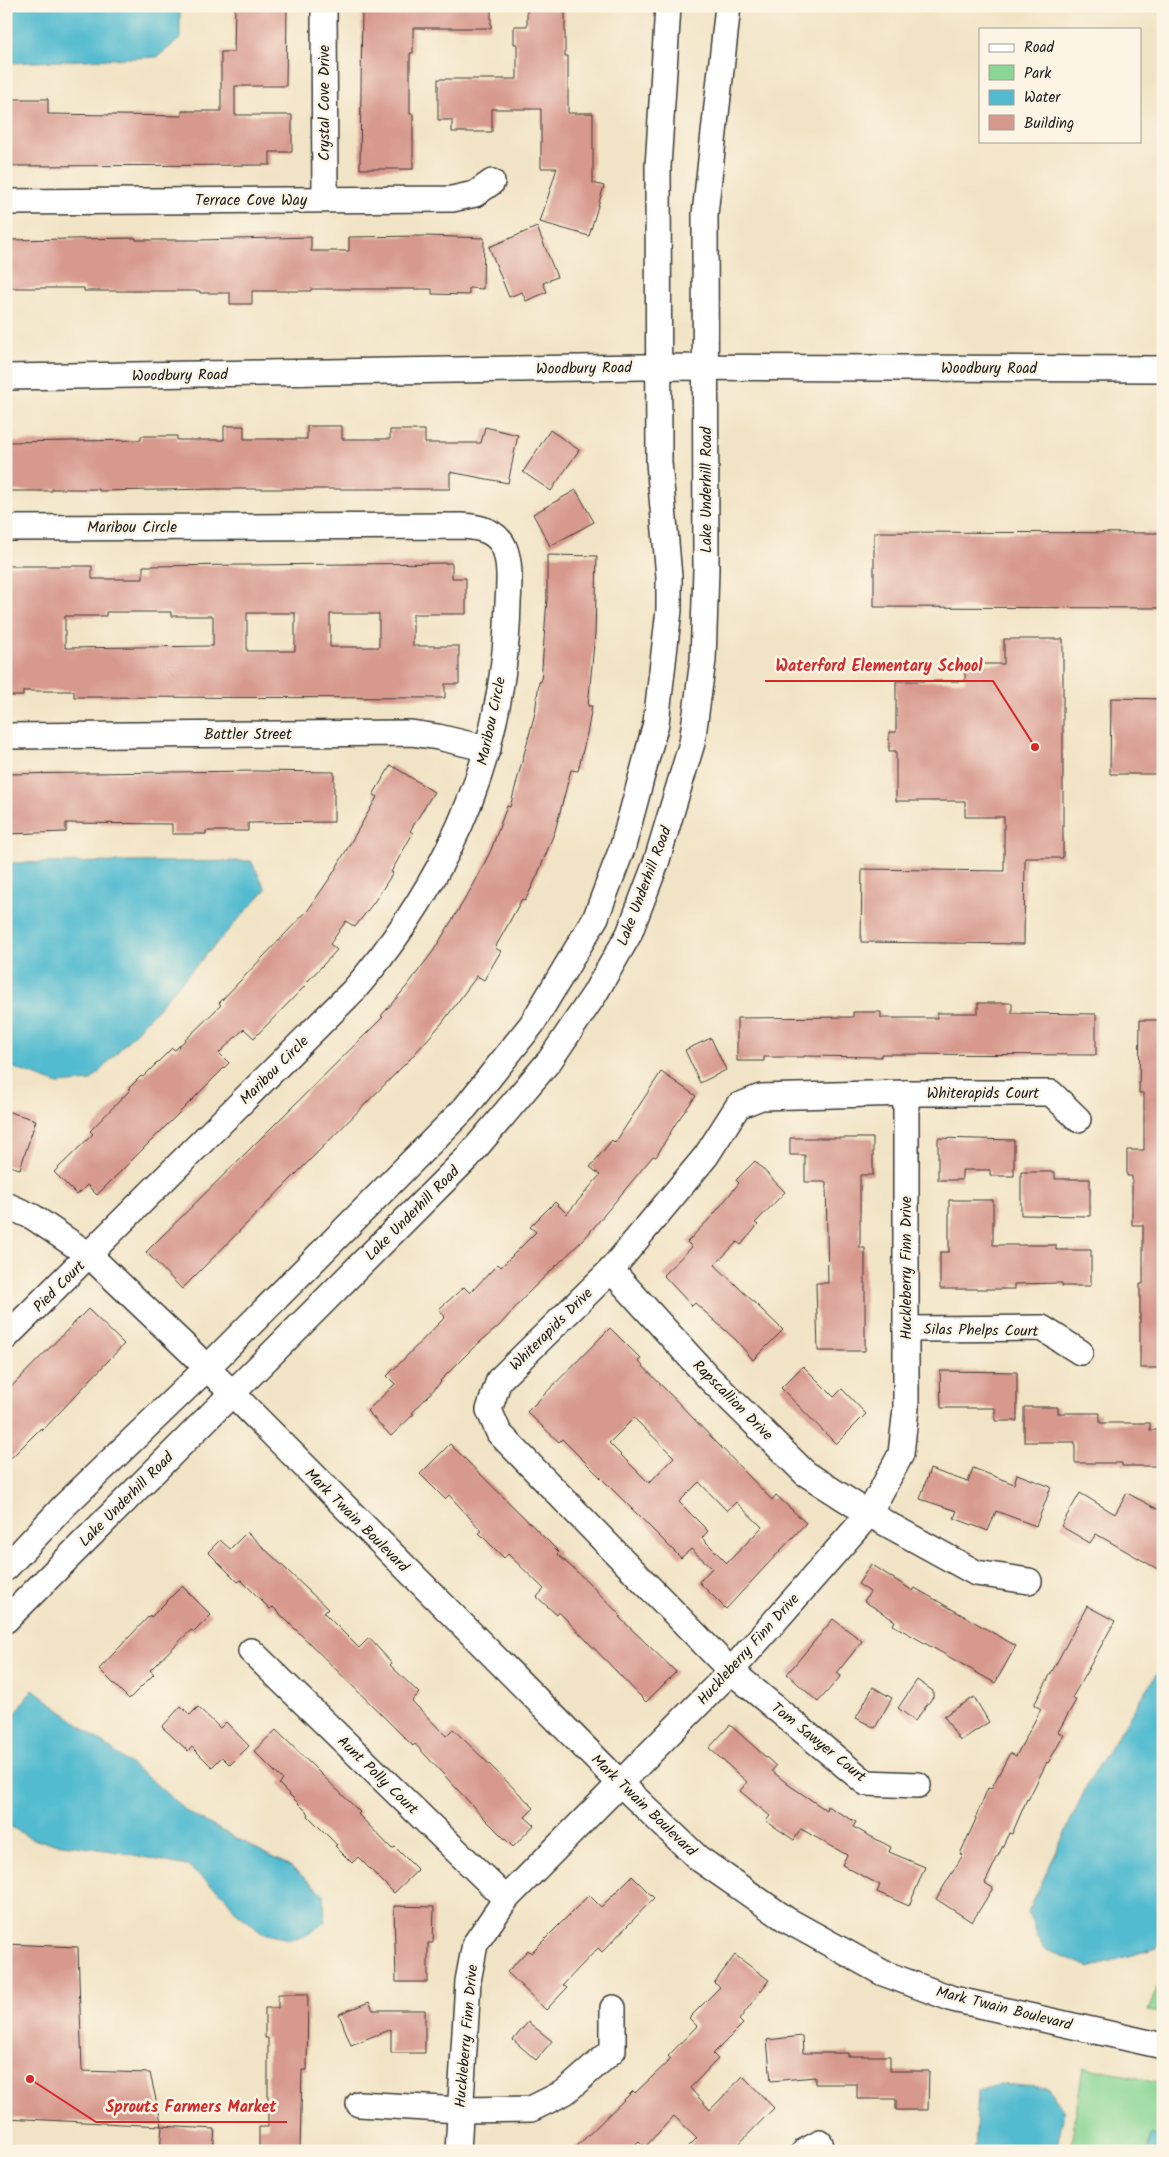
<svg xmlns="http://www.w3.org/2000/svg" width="1169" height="2157" viewBox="0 0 1169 2157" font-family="Kalam,sans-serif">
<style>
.green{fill:#89d695;stroke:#527958}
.water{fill:#53bbd0;stroke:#386c76}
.building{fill:#d7988d;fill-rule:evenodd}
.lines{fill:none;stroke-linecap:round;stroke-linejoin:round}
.minor-casing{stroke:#3c3a35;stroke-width:28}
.minor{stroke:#fff;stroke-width:25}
.labels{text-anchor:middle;stroke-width:5;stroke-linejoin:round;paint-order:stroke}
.street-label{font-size:15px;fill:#1c1c1c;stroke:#fcf5e5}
.leader{fill:none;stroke:#d62828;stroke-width:2}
.callout-dot{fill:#d62828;stroke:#fcf5e5;stroke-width:2}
.callout-label{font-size:16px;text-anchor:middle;font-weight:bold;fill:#d62828;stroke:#fcf5e5;stroke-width:5;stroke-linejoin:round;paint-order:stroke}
</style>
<rect width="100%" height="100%" fill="#fcf5e5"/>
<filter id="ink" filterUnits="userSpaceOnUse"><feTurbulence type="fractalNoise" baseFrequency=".02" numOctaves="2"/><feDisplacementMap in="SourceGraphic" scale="10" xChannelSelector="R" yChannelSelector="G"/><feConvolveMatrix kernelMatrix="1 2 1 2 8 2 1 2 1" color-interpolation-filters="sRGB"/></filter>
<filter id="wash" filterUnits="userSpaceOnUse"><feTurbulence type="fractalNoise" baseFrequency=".0096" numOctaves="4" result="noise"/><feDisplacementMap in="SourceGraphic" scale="20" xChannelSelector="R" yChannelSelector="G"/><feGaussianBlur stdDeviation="1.12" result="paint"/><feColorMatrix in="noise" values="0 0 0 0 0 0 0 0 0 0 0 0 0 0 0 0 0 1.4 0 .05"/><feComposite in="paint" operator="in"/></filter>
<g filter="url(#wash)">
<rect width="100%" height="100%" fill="#f1e3c5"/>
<g class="green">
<polygon points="1163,1972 1163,2014 1148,2011"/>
<polygon points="1083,2067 1163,2083 1163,2151 1070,2151"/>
</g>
<g class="water">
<polygon points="6,6 180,6 180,39 157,57 11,63 6,58"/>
<polygon points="251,861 266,889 91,1081 58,1084 6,1065 6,863"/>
<polygon points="1163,1664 1163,1934 1157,1948 1089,1967 1042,1948 1028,1912 1089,1781"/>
<polygon points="33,1689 152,1781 190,1814 290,1866 324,1894 325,1922 304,1936 288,1939 263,1933 237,1913 223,1894 187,1866 119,1852 34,1840 6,1824 6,1727"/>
<polygon points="999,2084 1049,2088 1064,2112 1056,2151 975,2151 978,2091"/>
<polygon points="1151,2136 1163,2137 1163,2151 1147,2151"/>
</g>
<g id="blocks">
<g class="building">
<polygon points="235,6 287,6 286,86 235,86 235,115 292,115 292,152 270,152 270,165 6,166 7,99 48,99 48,114 182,116 182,111 221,111 221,52 234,52"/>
<polygon points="362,6 491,6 491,28 413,28 413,53 410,53 410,114 413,114 413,169 360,169"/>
<polygon points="527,6 565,6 565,56 568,56 568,113 593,113 593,183 604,186 589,236 540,222 557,168 541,168 541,109 492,109 492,132 452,132 452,120 438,120 438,79 517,79 517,44 514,44 514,26 527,26"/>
<polygon points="537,227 557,277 543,283 547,292 526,301 522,292 509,297 489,247"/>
<polygon points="426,236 484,238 483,289 469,288 469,295 432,294 432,289 311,289 311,291 252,291 252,304 230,304 230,293 200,293 200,291 84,291 84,288 6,288 6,240 136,238 136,240 200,240 311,237 311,251 349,251 349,237"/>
<polygon points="224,426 244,426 244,439 307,439 307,426 342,426 342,439 390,439 390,430 425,430 425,443 481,443 485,427 518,435 508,483 450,472 450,489 217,489 99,491 99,489 52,489 52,491 6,491 6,442 141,440 141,436 177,436 177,440 224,440"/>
<polygon points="550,430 579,450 551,491 523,472"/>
<polygon points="576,490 594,522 550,546 533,514"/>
<polygon points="874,532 1163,533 1163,608 874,607"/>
<polygon points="547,555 597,556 595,634 588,706 592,706 588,729 578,771 571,770 555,831 538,874 525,901 522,899 495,948 501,951 484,980 477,976 442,1023 411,1058 182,1289 146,1252 383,1017 381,1016 407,986 434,950 474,884 491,850 507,806 510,807 535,713 539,682 541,682 547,598"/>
<path d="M452,563v15h14v36h-53v32h46v38h-14v14l-371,-1v-6h-51v5h-17v-130h86v13h51v-13zM106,612h65v4h42v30l-148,2v-32h41zM247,613h48v38h-48zM330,614h49v33h-49z"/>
<polygon points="1004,639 1063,639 1063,858 1025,858 1024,944 861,942 862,869 1004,871 1004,817 965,817 965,801 896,801 896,751 889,751 889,732 896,732 896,681 965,681 965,664 1004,664"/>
<polygon points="1111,698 1162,699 1161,774 1110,774"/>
<polygon points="391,765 434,792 410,831 413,833 391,872 393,873 374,902 355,927 346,921 330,944 337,950 306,983 307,984 254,1038 244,1029 219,1053 229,1063 97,1195 87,1185 77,1195 54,1172 93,1134 90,1131 130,1090 128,1089 141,1076 143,1077 172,1048 175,1050 221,1005 219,1003 308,910 332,875 377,797 373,795"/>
<polygon points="254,771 334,772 334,822 248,823 248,831 206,831 206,834 172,834 172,824 66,823 66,832 7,834 6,774"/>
<polygon points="978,1003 1012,1003 1012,1013 1096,1014 1096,1055 881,1054 881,1057 804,1056 804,1057 764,1057 764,1061 737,1061 737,1018 853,1017 853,1012 881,1012 881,1018 937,1018 937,1013 978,1013"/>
<polygon points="1140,1020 1163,1020 1163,1368 1140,1368 1140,1284 1143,1284 1143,1225 1132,1225 1132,1176 1127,1176 1127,1150 1144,1150 1144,1093 1139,1093"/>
<polygon points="711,1038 726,1070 700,1083 685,1050"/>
<polygon points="661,1072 696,1096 676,1123 656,1157 653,1156 585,1238 528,1293 499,1326 473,1348 440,1381 441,1382 412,1413 414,1414 391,1436 367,1411 395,1384 387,1376 445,1317 439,1309 464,1287 470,1293 498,1264 501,1267 536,1232 530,1227 555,1202 567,1214 600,1175 590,1167 612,1140 615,1143"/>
<polygon points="6,1111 36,1120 20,1169 6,1165"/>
<polygon points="790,1138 873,1138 873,1175 860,1175 860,1248 865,1248 865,1351 818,1351 816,1283 828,1283 826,1182 805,1182 805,1155 790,1155"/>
<polygon points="938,1138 1014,1140 1014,1176 990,1176 990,1170 962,1170 962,1180 938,1180"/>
<polygon points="755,1161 785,1192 755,1223 758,1225 741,1245 737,1242 715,1265 783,1330 753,1360 736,1340 695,1303 692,1306 663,1275 692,1247 687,1242 714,1214 739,1183 736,1180"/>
<polygon points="1021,1172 1055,1172 1055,1179 1090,1179 1090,1216 1021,1215"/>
<polygon points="949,1200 993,1200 993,1245 1056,1245 1056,1250 1091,1250 1091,1286 1062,1286 1062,1283 1014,1284 1014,1289 940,1289 940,1252 949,1252"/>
<polygon points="88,1309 124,1344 43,1430 41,1428 6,1463 6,1392"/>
<path d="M610,1328l31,31 -3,2 134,139 4,-5 30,28 -80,86 -27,-27 13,-14 -21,-19 -10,9 -119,-119 -3,3 -32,-30zM634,1418l40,39 -25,26 -40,-40zM699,1482l28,29 9,-9 26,25 -35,36 -25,-25 6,-7 -29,-29z"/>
<polygon points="803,1366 834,1397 842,1389 866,1414 836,1444 781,1388"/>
<polygon points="940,1371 1017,1372 1017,1421 995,1421 995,1408 941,1408"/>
<polygon points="1024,1407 1058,1407 1058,1413 1100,1413 1100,1423 1150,1423 1150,1430 1163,1430 1163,1466 1122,1466 1122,1463 1075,1463 1075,1442 1024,1442"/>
<polygon points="450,1444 559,1552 557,1554 587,1581 621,1616 619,1617 676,1672 646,1702 559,1612 557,1615 537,1597 544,1589 508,1554 504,1558 479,1533 482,1531 449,1495 445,1499 420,1474"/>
<polygon points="973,1468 1014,1484 1017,1474 1051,1487 1036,1526 996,1511 988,1531 954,1518 957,1511 920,1499 930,1469 968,1482"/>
<polygon points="1080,1493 1115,1514 1127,1493 1163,1512 1163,1572 1096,1534 1090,1543 1061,1526"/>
<polygon points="247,1532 328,1609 324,1613 359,1648 369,1638 392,1663 390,1665 419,1693 412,1701 446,1736 453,1729 534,1808 525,1817 534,1825 513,1847 485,1819 415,1744 413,1746 273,1607 270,1609 241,1580 238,1582 208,1552 220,1540 230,1549"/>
<polygon points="871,1564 913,1591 915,1588 1016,1646 995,1683 893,1625 895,1621 864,1601 870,1592 858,1584"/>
<polygon points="182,1586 211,1615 194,1632 191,1630 150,1670 154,1674 129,1699 99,1669 150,1615 151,1617"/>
<polygon points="1087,1606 1115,1621 1072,1698 1076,1700 1058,1732 1064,1735 1048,1763 1047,1762 1028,1800 1027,1799 1012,1834 1009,1833 985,1883 993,1888 972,1922 936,1899 963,1855 960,1854 976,1819 975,1819 988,1788 991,1789 1010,1753 1016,1756 1041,1709 1034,1705"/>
<polygon points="833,1619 862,1641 837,1673 841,1676 818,1702 787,1674"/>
<polygon points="917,1680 933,1691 933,1697 915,1721 898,1708"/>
<polygon points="873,1687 892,1698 875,1728 856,1718"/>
<polygon points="974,1697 989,1722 960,1741 944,1716"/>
<polygon points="181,1706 190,1715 198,1707 220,1728 226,1722 249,1746 230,1765 222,1757 212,1767 192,1747 188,1751 162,1727"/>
<polygon points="730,1725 776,1766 772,1771 789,1785 826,1810 827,1806 856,1822 853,1827 891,1847 889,1852 925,1867 909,1906 877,1892 880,1885 842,1865 847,1855 801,1829 794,1840 766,1821 770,1816 740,1791 747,1782 709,1748"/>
<polygon points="276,1730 360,1812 358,1814 392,1849 395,1847 418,1870 394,1893 358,1857 352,1863 335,1846 337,1845 308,1816 309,1814 279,1784 283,1780 254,1751"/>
<polygon points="632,1876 654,1898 602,1952 598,1948 563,1985 567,1988 546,2010 507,1972 528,1950 531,1953 589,1895 601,1907"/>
<polygon points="394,1906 434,1907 433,1943 428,1943 428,1982 396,1982"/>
<polygon points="6,1944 78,1947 82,2071 150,2073 162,2126 6,2118"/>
<polygon points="735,1955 769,1980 739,2020 743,2024 713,2054 718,2059 690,2088 710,2110 743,2076 774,2108 732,2151 684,2151 697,2138 674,2116 645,2147 639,2141 629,2151 572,2151 633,2091 635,2093 671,2059 668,2056 697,2026 689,2018 720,1987 714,1983"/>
<polygon points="278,1994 308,1994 307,2070 302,2070 300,2151 259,2151 259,2127 268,2127 268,2038 265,2038 265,2008 278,2008"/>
<polygon points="369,2002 373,2010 425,2010 425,2053 391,2053 391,2029 351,2045 339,2014"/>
<polygon points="528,2022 552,2041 536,2060 513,2040"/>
<polygon points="802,2036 803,2053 848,2053 848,2056 890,2056 890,2071 929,2071 928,2110 896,2110 896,2099 857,2099 857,2084 815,2084 815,2077 771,2081 767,2040"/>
<polygon points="162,2126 215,2129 213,2151 160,2151"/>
</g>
</g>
</g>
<g filter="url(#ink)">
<use href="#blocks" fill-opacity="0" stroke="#3c3a35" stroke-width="1"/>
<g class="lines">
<defs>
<g id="minor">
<polyline points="324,6 325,199"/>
<polyline points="6,202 452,199 475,194 492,182"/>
<polyline points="6,377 641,367 1163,369"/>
<path d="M6,528l456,-2c16,1 34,4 42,21 7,17 5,38 4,56 -2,86 -21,169 -59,245 -26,52 -57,98 -95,142l-348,347"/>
<polyline points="6,736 411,733 438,737 488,749"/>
<polyline points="6,1205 33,1217 89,1255 191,1352 621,1784 698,1858 787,1920 883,1973 953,1999 1163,2046"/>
<polyline points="611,1270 709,1378 805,1473 869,1514 976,1573 1029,1581"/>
<polyline points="906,1329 1042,1328 1080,1352"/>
<polyline points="6,1568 64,1506 207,1368 465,1108 532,1024 596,917 623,846 656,723 669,610 669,577 659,462 658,167 668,6"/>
<polyline points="6,1620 468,1157 550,1060 594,995 629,934 656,863 692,743 703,660 706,570 705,214 728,6"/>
<polyline points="251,1651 506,1899"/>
<polyline points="918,1785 866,1783 731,1671 499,1433 489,1410 499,1380 611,1270 706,1156 738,1106 761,1097 906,1093 1051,1093 1078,1119"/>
<polyline points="359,2104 459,2110 531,2109 565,2092 613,2050 613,2008"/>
<polyline points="458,2151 468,1981 475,1944 506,1899 731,1671 869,1514 901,1454 906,1408 906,1093"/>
<polyline points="805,2151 820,2143"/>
</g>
</defs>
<use href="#minor" class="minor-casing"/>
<use href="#minor" class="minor"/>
</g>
</g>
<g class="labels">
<g class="street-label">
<text transform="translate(324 103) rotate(-90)" y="5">Crystal Cove Drive</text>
<text x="251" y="205">Terrace Cove Way</text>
<text transform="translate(584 368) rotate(-1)" y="5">Woodbury Road</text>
<text x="989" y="373">Woodbury Road</text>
<text transform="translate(180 375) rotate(-1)" y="5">Woodbury Road</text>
<text transform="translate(706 490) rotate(-90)" y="5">Lake Underhill Road</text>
<text x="132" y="532">Maribou Circle</text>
<text transform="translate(491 721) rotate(-78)" y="5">Maribou Circle</text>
<text x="248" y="739">Battler Street</text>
<text transform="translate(644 886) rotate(-69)" y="5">Lake Underhill Road</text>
<text transform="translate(274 1070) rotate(-45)" y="5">Maribou Circle</text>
<text x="983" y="1098">Whiterapids Court</text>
<text transform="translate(412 1213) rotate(-45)" y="5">Lake Underhill Road</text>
<text transform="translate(906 1268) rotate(-90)" y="5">Huckleberry Finn Drive</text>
<text transform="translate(59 1286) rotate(-45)" y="5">Pied Court</text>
<text transform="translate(551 1329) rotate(-45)" y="5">Whiterapids Drive</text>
<text transform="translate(981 1330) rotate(1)" y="5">Silas Phelps Court</text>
<text transform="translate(733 1400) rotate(45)" y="5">Rapscallion Drive</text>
<text transform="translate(126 1499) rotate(-45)" y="5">Lake Underhill Road</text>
<text transform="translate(357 1520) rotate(45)" y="5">Mark Twain Boulevard</text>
<text transform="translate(748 1649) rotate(-48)" y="5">Huckleberry Finn Drive</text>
<text transform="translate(819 1742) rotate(39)" y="5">Tom Sawyer Court</text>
<text transform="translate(378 1775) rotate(44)" y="5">Aunt Polly Court</text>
<text transform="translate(644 1805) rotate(44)" y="5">Mark Twain Boulevard</text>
<text transform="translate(1004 2008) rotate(14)" y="5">Mark Twain Boulevard</text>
<text transform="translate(466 2036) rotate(-85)" y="5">Huckleberry Finn Drive</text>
</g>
</g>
<path class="leader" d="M1035 747L993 681H765M30 2079L96 2122H287"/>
<g class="callout-dot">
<circle cx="1035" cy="747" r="5"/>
<circle cx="30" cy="2079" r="5"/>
</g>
<g class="callout-label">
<text x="879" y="671">Waterford Elementary School</text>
<text x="191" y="2112">Sprouts Farmers Market</text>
</g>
<rect width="1169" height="2157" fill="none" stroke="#fcf5e5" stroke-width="25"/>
<rect x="979" y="28" width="162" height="115" fill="#fcf5e5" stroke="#a29e95"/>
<rect x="989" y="44" width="25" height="8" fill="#ffffff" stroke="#a29e95"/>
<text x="1024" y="52" font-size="15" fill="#1c1c1c">Road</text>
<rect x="989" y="65" width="25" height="15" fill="#89d695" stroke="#a29e95"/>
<text x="1024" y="78" font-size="15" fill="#1c1c1c">Park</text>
<rect x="989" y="90" width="25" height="15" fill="#53bbd0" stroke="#a29e95"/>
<text x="1024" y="102" font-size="15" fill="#1c1c1c">Water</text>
<rect x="989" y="115" width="25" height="15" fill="#d7988d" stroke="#a29e95"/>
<text x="1024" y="128" font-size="15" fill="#1c1c1c">Building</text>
</svg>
